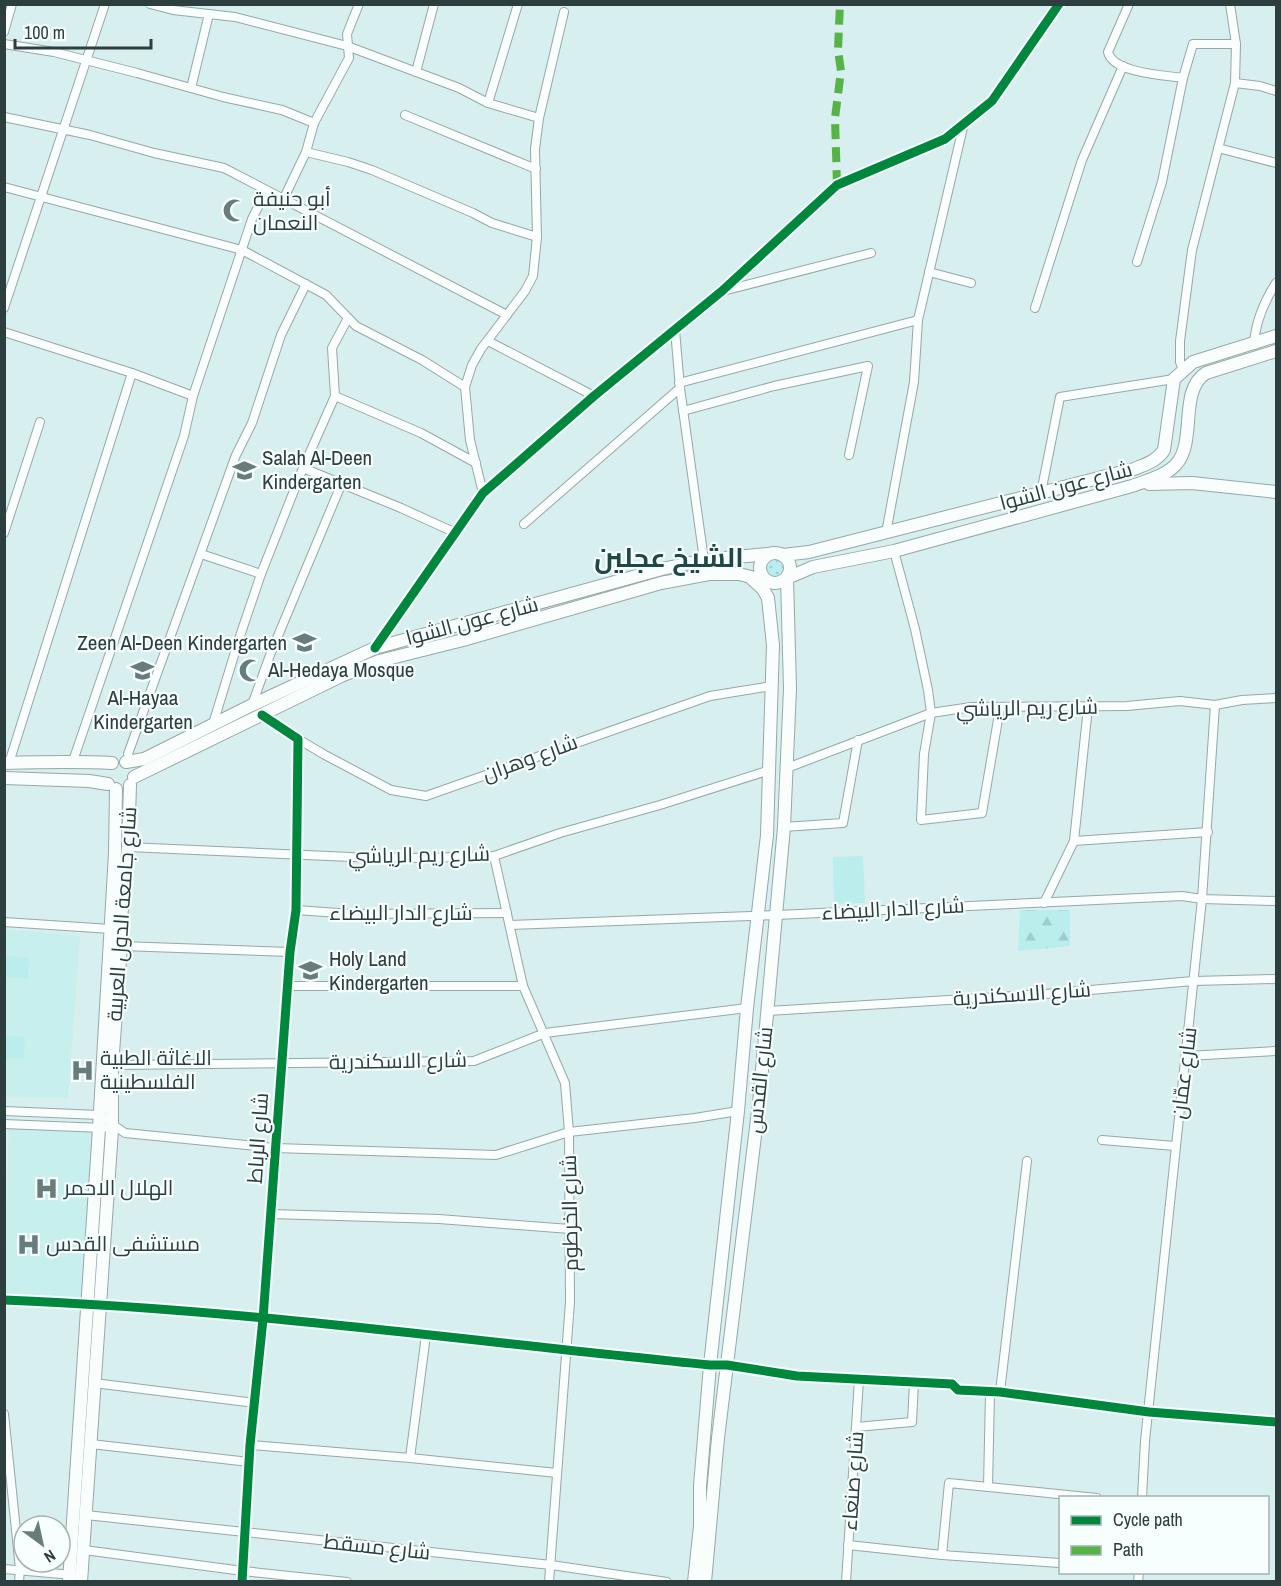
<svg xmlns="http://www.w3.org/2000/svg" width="1281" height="1586" viewBox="0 0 1281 1586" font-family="'Archivo Narrow',Cairo,sans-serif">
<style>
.built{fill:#c6efed}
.green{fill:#b9eeec}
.forest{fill:url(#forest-firs)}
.garden{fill:url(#garden-dots)}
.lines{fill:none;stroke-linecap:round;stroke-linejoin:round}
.street-casing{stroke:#96a8a7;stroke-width:10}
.secondary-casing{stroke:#96a8a7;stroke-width:14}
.street{stroke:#f9fdfc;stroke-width:8}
.secondary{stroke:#f9fdfc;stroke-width:12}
.quiet{stroke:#56b346;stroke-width:8;stroke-dasharray:15 8;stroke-linecap:butt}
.cycleway-casing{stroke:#f6fefe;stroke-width:13}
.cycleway{stroke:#00873e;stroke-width:9}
.labels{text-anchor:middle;stroke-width:4.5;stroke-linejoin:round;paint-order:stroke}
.poi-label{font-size:21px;fill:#2c3e3d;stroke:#f6fefe;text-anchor:start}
.street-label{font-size:21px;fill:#2c3e3d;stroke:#f6fefe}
.district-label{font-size:27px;font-weight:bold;fill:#204847;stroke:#f6fefe}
</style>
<defs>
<pattern id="forest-firs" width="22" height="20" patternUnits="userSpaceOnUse" patternTransform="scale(1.5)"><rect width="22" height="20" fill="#b9eeec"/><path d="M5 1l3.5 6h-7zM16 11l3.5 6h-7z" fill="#9fcdcb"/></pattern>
<pattern id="garden-dots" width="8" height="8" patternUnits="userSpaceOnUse" patternTransform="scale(1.5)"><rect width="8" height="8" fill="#b9eeec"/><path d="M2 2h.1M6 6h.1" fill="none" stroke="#9fcdcb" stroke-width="1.8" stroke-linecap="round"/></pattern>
</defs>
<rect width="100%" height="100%" fill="#d7efee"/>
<g class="built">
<polygon points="5,929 80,936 68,1098 5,1097"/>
<polygon points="9,1121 93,1131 81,1298 5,1295"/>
</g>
<g class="green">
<polygon points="863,856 865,903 834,904 833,857"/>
<polygon points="5,956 29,958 28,978 5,977"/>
<polygon points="4,1036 25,1037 23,1059 5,1058"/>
</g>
<polygon class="forest" points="1020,910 1070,910 1070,946 1018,951"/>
<circle class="garden" cx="774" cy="568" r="10"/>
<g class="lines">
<defs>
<g id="street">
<polyline points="150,4 173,10 235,17 347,46 459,88 488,103 539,118"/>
<path d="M1129,4l-21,48c5,21 55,23 75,26"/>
<polyline points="1230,4 1236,44 1235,83 1260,86 1276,91"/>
<polyline points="4,32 12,4"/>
<polyline points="4,44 54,52 137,73 223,97 282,110 314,123"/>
<polyline points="416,72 434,4"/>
<polyline points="191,88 209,14"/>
<polyline points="488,103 518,4"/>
<polyline points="405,115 536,169"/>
<polyline points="4,117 90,135 154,153 224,168 507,315"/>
<polyline points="1218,148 1276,163"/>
<polyline points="306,152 348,162 372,170 473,213 492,223 537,237"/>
<polyline points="4,187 242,250 326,295 356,326 422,360 465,387"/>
<polyline points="283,200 306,152 314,123 349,58 347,34 359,4"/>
<polyline points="1137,262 1162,182 1183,78 1193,44 1236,44"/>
<polyline points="929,272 971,283"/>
<polyline points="723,291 871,253"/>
<polyline points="4,308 105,4"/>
<polyline points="1035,308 1082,160 1123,66"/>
<polyline points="675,330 680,388 704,560"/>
<polyline points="4,332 132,373 193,396"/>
<polyline points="488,341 594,396"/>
<path d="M1254,345c1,-23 10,-43 22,-62"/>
<polyline points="1183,370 1180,362 1180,341 1192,250 1235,83"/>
<polyline points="679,383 918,320"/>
<polyline points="335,396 421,433 476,463"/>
<polyline points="683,411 774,386 868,366 849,455"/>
<polyline points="303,468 401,508 456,533"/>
<polyline points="483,493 470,440 465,387 472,365 481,349 525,291 533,276 537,237 535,149 539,118 564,12"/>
<polyline points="1041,493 1060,397 1174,379"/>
<polyline points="524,524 680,388"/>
<polyline points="4,533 40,422"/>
<polyline points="886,533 914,382 918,320 964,123"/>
<polyline points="894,551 915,629 928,690 931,713 924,754 921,820 982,813 1000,708"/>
<polyline points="201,554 261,574"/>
<polyline points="375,648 483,493 594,396 722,291 837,185 945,139 992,101 1059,4"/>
<polyline points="252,705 270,655 341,485"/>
<polyline points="213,724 239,639 261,574 303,468 335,396 332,348 348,318"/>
<polyline points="298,739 325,755 391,790 426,796 710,696 772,686"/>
<polyline points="128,754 236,455 252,423 281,335 306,284"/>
<polyline points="73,761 184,436 193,396 252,219 266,191"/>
<polyline points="9,763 132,373"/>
<polyline points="787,768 931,713 971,707 1127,706 1180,701 1215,705 1242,700 1276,698"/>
<polyline points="784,827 843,823 858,740"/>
<polyline points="1074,841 1208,832"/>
<polyline points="128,847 351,857 426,858 494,856 560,833 660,805 770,770"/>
<polyline points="494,856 523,986 565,1083 569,1132 570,1302 549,1582"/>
<polyline points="1044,903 1074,841 1088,707"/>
<polyline points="296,910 353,914 507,913"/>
<polyline points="4,922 111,929"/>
<polyline points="510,925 777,915 1182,896 1202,899 1276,901"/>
<polyline points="121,946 290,952"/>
<polyline points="288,986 523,986"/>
<polyline points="768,1011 1045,994 1193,981 1276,979"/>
<polyline points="1187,1056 1276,1051"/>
<polyline points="115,1065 474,1061 545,1033 747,1008"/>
<polyline points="4,1111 99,1115 125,1133 275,1148 496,1155 569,1132 695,1118 738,1111"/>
<polyline points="4,1124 103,1128"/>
<polyline points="1102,1140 1175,1146"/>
<polyline points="271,1214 439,1219 570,1229"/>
<path d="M4,1300c237,9 471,42 706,65h17l70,11 155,8 6,6 42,2 149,20 127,10"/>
<polyline points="94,1383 255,1403"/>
<polyline points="1000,1392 1027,1161"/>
<polyline points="4,1414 20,1569 19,1582"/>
<polyline points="856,1427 912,1422 914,1382"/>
<polyline points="91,1444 249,1462"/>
<polyline points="250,1445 410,1458 557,1473"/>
<polyline points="410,1458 426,1335"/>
<polyline points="988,1487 990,1392"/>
<polyline points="1142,1498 1145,1441 1202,899 1215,705"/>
<polyline points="86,1515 551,1565 667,1582"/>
<polyline points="848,1545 942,1555 1060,1563"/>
<polyline points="84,1550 243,1571 347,1582"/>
<polyline points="942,1555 949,1483 1097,1498"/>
<polyline points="4,1569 73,1575"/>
<polyline points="242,1582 250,1445 263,1319 290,952 296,910 298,739 262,715"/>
<polyline points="846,1582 859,1380"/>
<polyline points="1138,1582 1139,1572"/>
</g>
<g id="secondary">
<polyline points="1149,484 1192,483 1276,492"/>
<circle cx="775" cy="568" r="15"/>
<path d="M783,555l26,-3 325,-83c12,-5 23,-8 30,-19l10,-71 19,-17 83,-26"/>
<polyline points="126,762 144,759 252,705 375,648 662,569 704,560 768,554"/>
<path d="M4,763c36,-1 72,-2 108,0"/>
<polyline points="134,777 341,676 379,661 463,640 661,583 709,574 739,574 755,578"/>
<polyline points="4,778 89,781 108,784"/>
<polyline points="69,1582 99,1128 115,853 116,789"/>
<polyline points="81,1582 112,1130 112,1066 121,946 120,929 128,847 130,785"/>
<polyline points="694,1582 700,1526 700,1486 710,1365 738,1111 747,1008 767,835 773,645 768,598 763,589 750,577"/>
<path d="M705,1582l13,-144 41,-335 25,-276 6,-138 -3,-111 26,-11 81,-16 238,-65c13,-5 28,-8 39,-17 29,-21 5,-77 35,-96l70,-22"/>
</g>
</defs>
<use href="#street" class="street-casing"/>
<use href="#secondary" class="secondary-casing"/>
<use href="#street" class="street"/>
<use href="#secondary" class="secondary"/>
<polyline class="quiet" points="837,185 835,118 841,71 838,50 840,4"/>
<defs>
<g id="cycleway">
<polyline points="375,648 483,493 594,396 722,291 837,185 945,139 992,101 1059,4"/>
<path d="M4,1300c237,9 471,42 706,65h17l70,11 155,8 6,6 42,2 149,20 127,10"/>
<polyline points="242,1582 250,1445 263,1319 290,952 296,910 298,739 262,715"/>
</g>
</defs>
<use href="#cycleway" class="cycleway-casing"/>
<use href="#cycleway" class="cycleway"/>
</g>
<defs>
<symbol id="mosque-bare" viewBox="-9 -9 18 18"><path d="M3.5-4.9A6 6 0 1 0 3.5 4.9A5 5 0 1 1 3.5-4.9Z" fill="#687c7b" stroke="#f6fefe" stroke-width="2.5" paint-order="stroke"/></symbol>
<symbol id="school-bare" viewBox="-9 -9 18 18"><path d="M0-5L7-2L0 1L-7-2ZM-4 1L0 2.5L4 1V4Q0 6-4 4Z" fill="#687c7b" stroke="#f6fefe" stroke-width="2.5" paint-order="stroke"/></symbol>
<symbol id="hospital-bare" viewBox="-9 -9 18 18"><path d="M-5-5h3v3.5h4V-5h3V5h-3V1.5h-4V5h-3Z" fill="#687c7b" stroke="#f6fefe" stroke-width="2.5" paint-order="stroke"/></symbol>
</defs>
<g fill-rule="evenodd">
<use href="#mosque-bare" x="218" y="194" width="33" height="33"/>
<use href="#school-bare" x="228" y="454" width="33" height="33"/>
<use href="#school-bare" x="288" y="626" width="33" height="33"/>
<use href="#school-bare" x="126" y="654" width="33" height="33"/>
<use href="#mosque-bare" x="234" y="654" width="33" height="33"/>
<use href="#school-bare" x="294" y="954" width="33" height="33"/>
<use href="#hospital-bare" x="66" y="1054" width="33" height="33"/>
<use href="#hospital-bare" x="30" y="1172" width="33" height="33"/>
<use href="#hospital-bare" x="12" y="1228" width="33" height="33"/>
</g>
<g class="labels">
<g class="poi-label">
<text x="253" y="206">أبو حنيفة<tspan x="253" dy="24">النعمان</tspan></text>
<text x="262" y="465">Salah Al-Deen<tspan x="262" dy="24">Kindergarten</tspan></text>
<text x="287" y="650" text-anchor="end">Zeen Al-Deen Kindergarten</text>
<text x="268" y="677">Al-Hedaya Mosque</text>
<text x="143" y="705" text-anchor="middle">Al-Hayaa<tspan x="143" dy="24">Kindergarten</tspan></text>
<text x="329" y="966">Holy Land<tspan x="329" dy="24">Kindergarten</tspan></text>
<text x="100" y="1065">الاغاثة الطبية<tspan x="100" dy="24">الفلسطينية</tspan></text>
<text x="64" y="1195">الهلال الاحمر</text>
<text x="46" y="1251">مستشفى القدس</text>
</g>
<g class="street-label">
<text transform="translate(1066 486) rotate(-15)" y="7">شارع عون الشوا</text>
<text transform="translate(472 621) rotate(-15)" y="7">شارع عون الشوا</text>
<text transform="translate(1027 708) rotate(-1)" y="7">شارع ريم الرياشي</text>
<text transform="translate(530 758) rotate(-20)" y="7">شارع وهران</text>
<text transform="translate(419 855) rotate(-1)" y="7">شارع ريم الرياشي</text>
<text transform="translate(893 909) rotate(-3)" y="7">شارع الدار البيضاء</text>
<text x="401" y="920">شارع الدار البيضاء</text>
<text transform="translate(122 914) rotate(-86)" y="7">شارع جامعة الدول العربية</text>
<text transform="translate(1022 994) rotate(-4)" y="7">شارع الاسكندرية</text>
<text transform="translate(398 1061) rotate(-1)" y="7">شارع الاسكندرية</text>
<text transform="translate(1184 1073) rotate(-83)" y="7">شارع عمّان</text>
<text transform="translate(760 1080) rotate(-84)" y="7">شارع القدس</text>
<text transform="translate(258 1138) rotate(-86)" y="7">شارع الرباط</text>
<text transform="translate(570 1213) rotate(-91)" y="7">شارع الخرطوم</text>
<text transform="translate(853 1481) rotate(-86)" y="7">شارع صنعاء</text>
<text transform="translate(377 1547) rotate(6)" y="7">شارع مسقط</text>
</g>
<g class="district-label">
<text x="669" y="567">الشيخ عجلين</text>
</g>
</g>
<rect width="1281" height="1586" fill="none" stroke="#2c3e3d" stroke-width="12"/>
<rect x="1059" y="1496" width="210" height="78" fill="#f6fefe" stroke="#a5b1b1" stroke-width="1.5"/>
<rect x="1071" y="1516" width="30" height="9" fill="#00873e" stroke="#a5b1b1" stroke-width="1.5"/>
<text x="1113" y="1526" font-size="18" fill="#2c3e3d">Cycle path</text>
<rect x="1071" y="1546" width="30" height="9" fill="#56b346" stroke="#a5b1b1" stroke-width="1.5"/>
<text x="1113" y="1556" font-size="18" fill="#2c3e3d">Path</text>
<g transform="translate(42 1544) rotate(147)"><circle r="28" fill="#f6fefe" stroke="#a5b1b1" stroke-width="1.5"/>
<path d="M0-4.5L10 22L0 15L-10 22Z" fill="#687c7b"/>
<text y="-9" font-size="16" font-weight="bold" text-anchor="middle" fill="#2c3e3d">N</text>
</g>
<path d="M15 39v9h136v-9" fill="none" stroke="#2c3e3d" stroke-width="3"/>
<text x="24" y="39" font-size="18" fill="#2c3e3d" stroke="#f6fefe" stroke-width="4.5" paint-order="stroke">100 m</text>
</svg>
